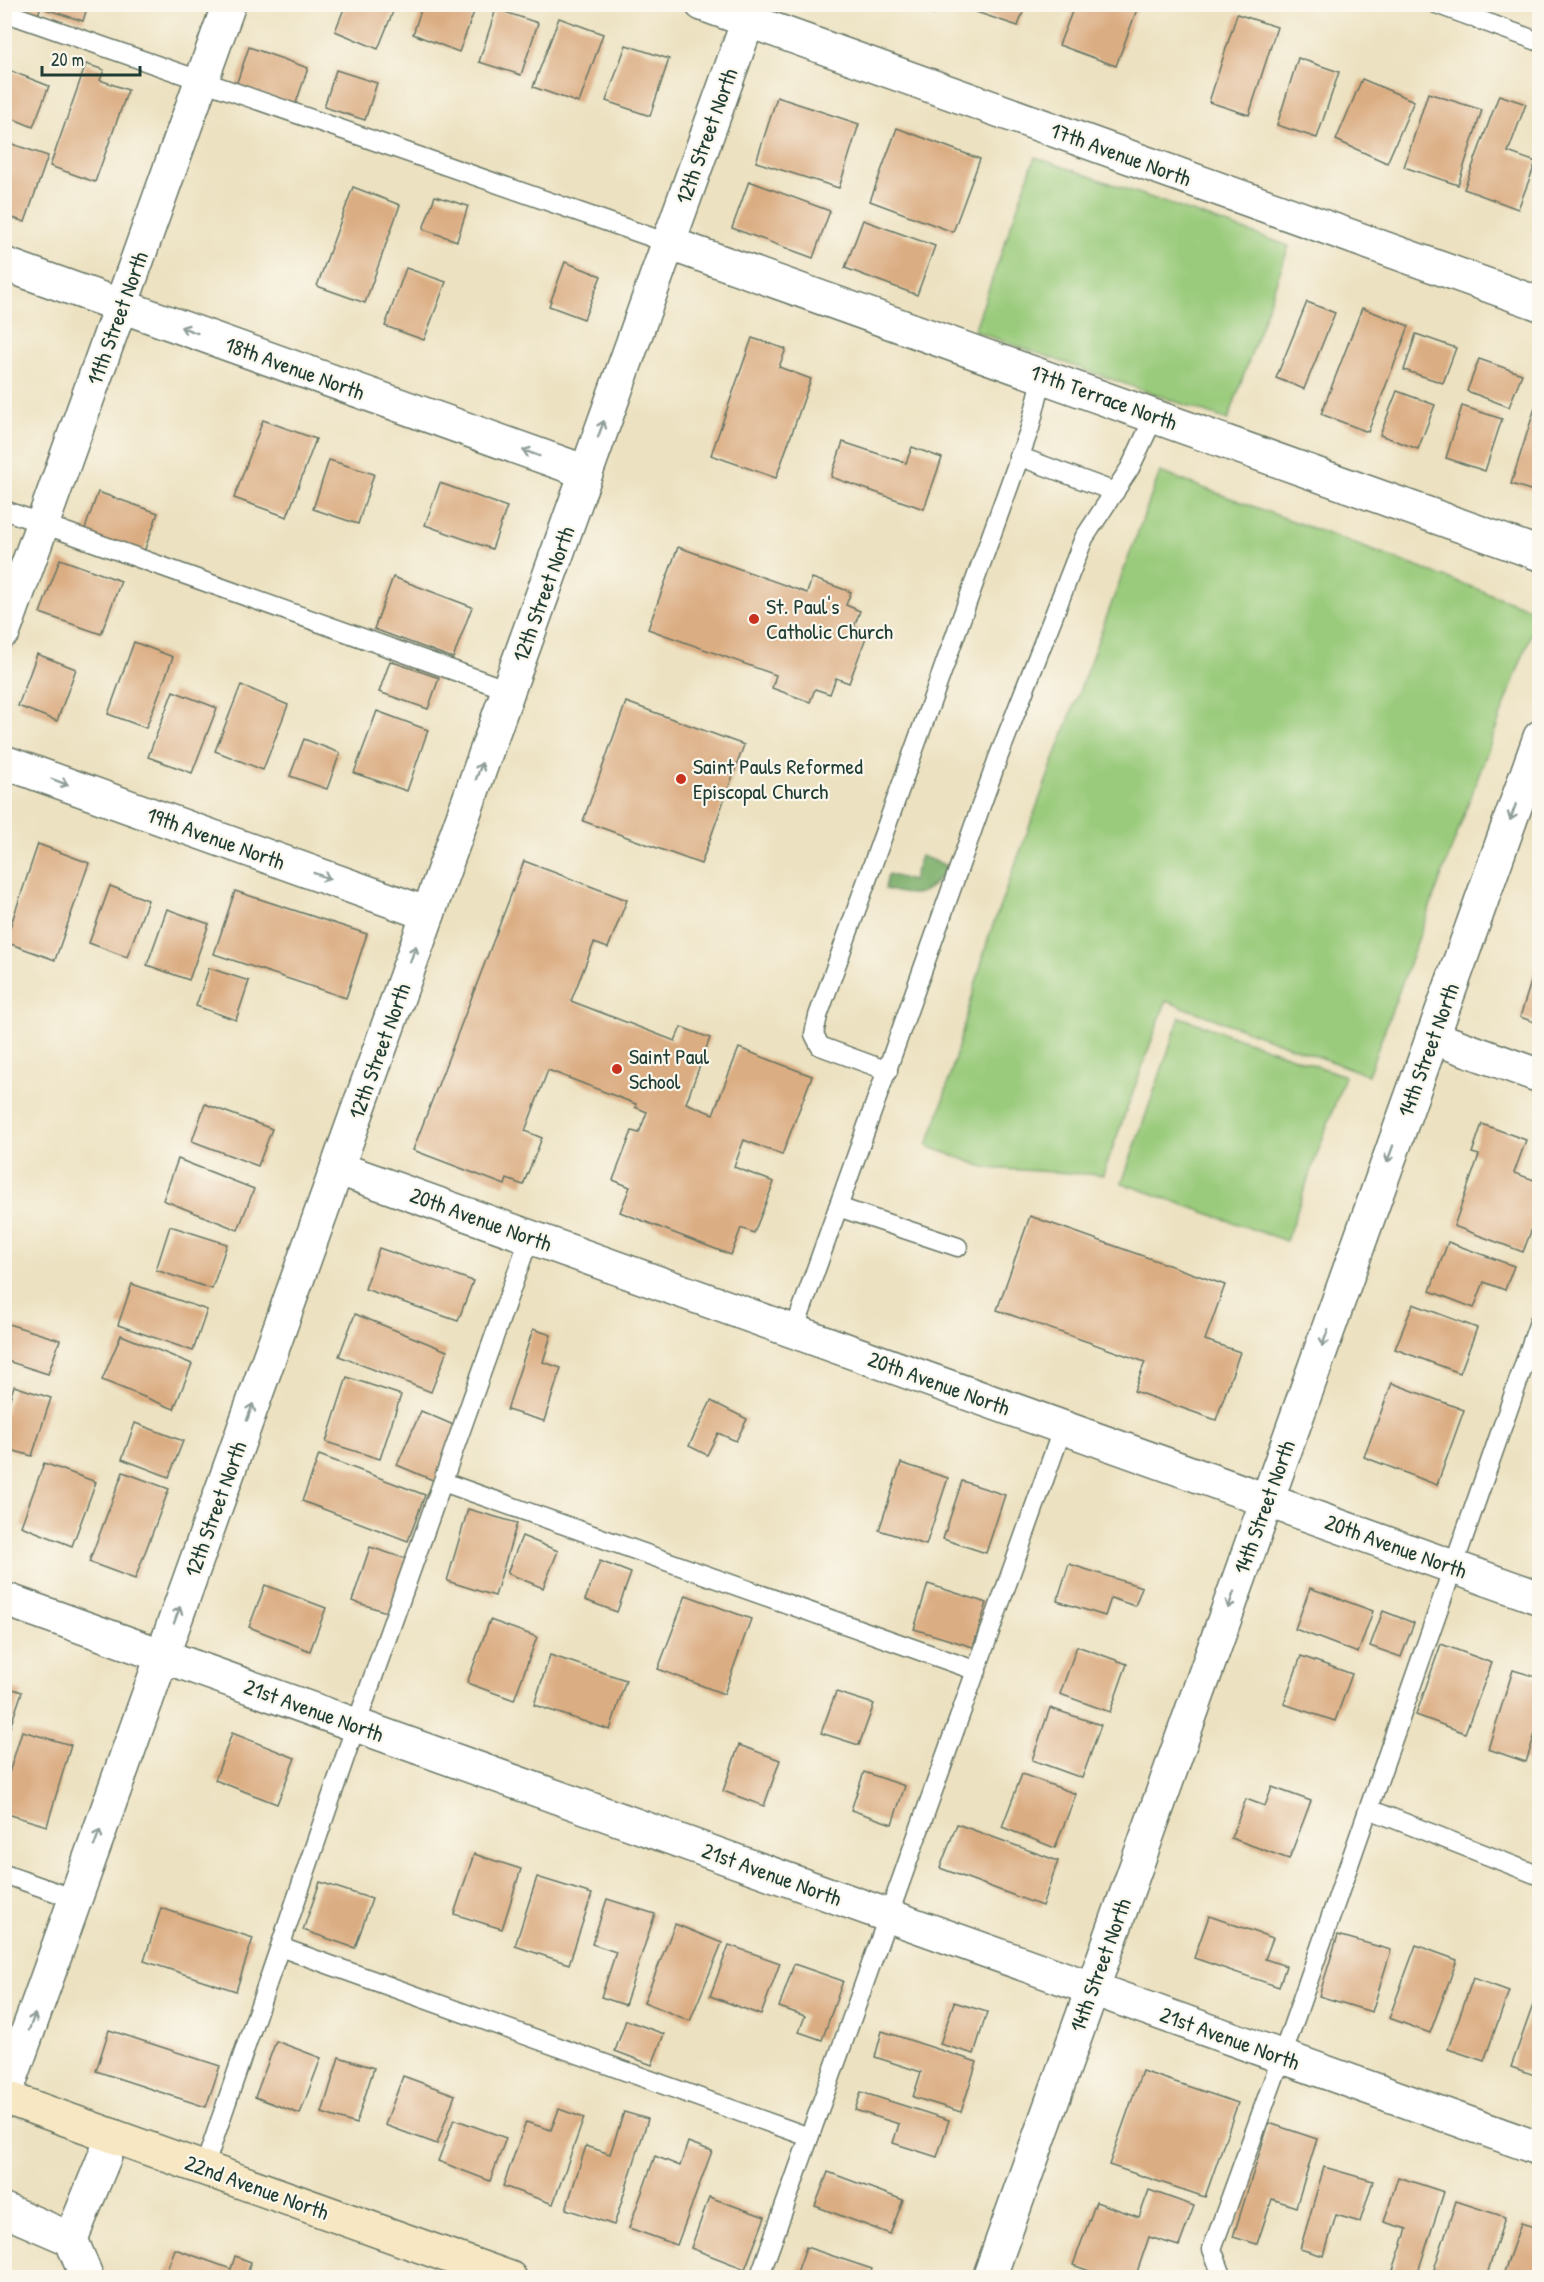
<svg xmlns="http://www.w3.org/2000/svg" width="1544" height="2282" viewBox="0 0 1544 2282" font-family="'Patrick Hand',sans-serif">
<style>
.green{fill:#9acb7b;stroke:#5c8458;stroke-width:1.5}
.forest{fill:#7baf6b;stroke:#4d7650;stroke-width:1.5}
.building{fill:#dbad83}
.lines{fill:none;stroke-linecap:round;stroke-linejoin:round}
.lane-casing{stroke:#677665;stroke-width:21}
.street-casing{stroke:#677665;stroke-width:36}
.secondary-casing{stroke:#677665;stroke-width:36}
.lane{stroke:#fff;stroke-width:18}
.street{stroke:#fff;stroke-width:33}
.secondary{stroke:#f7e8c3;stroke-width:33}
.oneway{stroke:#8f9e9a}
.poi-dot{fill:#c8321e;stroke:#fbf7ec;stroke-width:2}
.labels{text-anchor:middle;stroke-width:4.5;stroke-linejoin:round;paint-order:stroke}
.street-label{font-size:22px;fill:#1f3d34;stroke:#fbf7ec}
.poi-label{font-size:22px;fill:#1f3d34;stroke:#fbf7ec;text-anchor:start}
</style>
<rect width="100%" height="100%" fill="#fbf7ec"/>
<filter id="ink" filterUnits="userSpaceOnUse"><feTurbulence type="fractalNoise" baseFrequency=".0167" numOctaves="2"/><feDisplacementMap in="SourceGraphic" scale="12" xChannelSelector="R" yChannelSelector="G"/><feConvolveMatrix kernelMatrix="1 2 1 2 8 2 1 2 1" color-interpolation-filters="sRGB"/></filter>
<filter id="wash" filterUnits="userSpaceOnUse"><feTurbulence type="fractalNoise" baseFrequency=".008" numOctaves="4" result="noise"/><feDisplacementMap in="SourceGraphic" scale="24" xChannelSelector="R" yChannelSelector="G"/><feGaussianBlur stdDeviation="1.35" result="paint"/><feColorMatrix in="noise" values="0 0 0 0 0 0 0 0 0 0 0 0 0 0 0 0 0 1.4 0 .05"/><feComposite in="paint" operator="in"/></filter>
<g filter="url(#wash)">
<rect width="100%" height="100%" fill="#ece1c0"/>
<g class="green">
<polygon points="1035,157 1289,246 1228,420 974,331"/>
<polygon points="1160,472 1539,612 1368,1075 1166,1001 1103,1175 987,1168 927,1146 941,1108 989,936"/>
<polygon points="1180,1017 1345,1076 1286,1241 1122,1183"/>
</g>
<path class="forest" d="M921,856l24,9 1,5c-21,27 -29,28 -61,19l3,-15 24,7z"/>
<g id="blocks">
<g class="building">
<polygon points="4,4 42,4 37,17"/>
<polygon points="346,4 396,4 378,49 335,31"/>
<polygon points="423,4 477,4 459,52 413,34"/>
<polygon points="965,4 1026,4 1018,26 964,8"/>
<polygon points="1075,4 1139,4 1116,66 1059,45"/>
<polygon points="46,5 88,5 83,21 45,9"/>
<polygon points="911,5 938,5 934,14"/>
<polygon points="496,9 538,23 521,75 479,62"/>
<polygon points="1237,14 1277,27 1249,115 1209,102"/>
<polygon points="559,18 603,34 579,103 533,87"/>
<polygon points="626,45 669,59 650,116 606,101"/>
<polygon points="249,47 308,68 295,106 236,85"/>
<polygon points="1298,58 1339,72 1317,138 1277,125"/>
<polygon points="86,64 104,70 100,80 128,90 95,182 50,166"/>
<polygon points="336,70 377,83 365,120 324,107"/>
<polygon points="11,71 49,86 33,127 4,115 4,88"/>
<polygon points="1362,79 1414,101 1387,163 1336,140"/>
<polygon points="1428,93 1482,110 1458,185 1404,167"/>
<polygon points="1499,95 1526,104 1508,152 1536,162 1518,209 1464,189"/>
<polygon points="777,97 859,124 839,188 756,162"/>
<polygon points="897,128 980,159 953,232 870,201"/>
<polygon points="9,143 48,156 25,222 4,215 4,156"/>
<polygon points="749,181 830,211 813,258 732,228"/>
<polygon points="353,187 400,205 365,303 317,286"/>
<polygon points="435,196 468,206 457,241 423,229"/>
<polygon points="863,220 935,246 917,295 845,268"/>
<polygon points="565,262 601,276 584,319 549,306"/>
<polygon points="406,268 446,282 424,340 385,326"/>
<polygon points="1307,302 1335,313 1304,389 1276,378"/>
<polygon points="1362,308 1409,326 1368,432 1321,414"/>
<polygon points="1416,334 1456,348 1443,383 1404,370"/>
<polygon points="752,338 786,349 779,367 811,379 776,478 711,455"/>
<polygon points="1479,359 1522,374 1509,407 1467,391"/>
<polygon points="1397,391 1435,405 1418,449 1380,435"/>
<polygon points="1539,395 1540,395 1540,493 1511,484"/>
<polygon points="1462,406 1502,419 1485,471 1446,458"/>
<polygon points="263,420 316,439 287,517 234,498"/>
<polygon points="843,442 906,463 912,447 942,458 924,509 831,477"/>
<polygon points="329,460 374,474 358,524 313,509"/>
<polygon points="440,483 507,507 492,549 425,525"/>
<polygon points="98,492 158,513 142,557 82,537"/>
<polygon points="678,547 807,593 812,578 851,592 846,605 860,611 854,627 868,632 849,683 836,678 830,694 815,689 810,702 772,688 776,675 648,629"/>
<polygon points="60,559 121,581 101,634 40,613"/>
<polygon points="393,577 472,607 453,658 374,629"/>
<polygon points="134,642 173,657 146,728 108,714"/>
<polygon points="37,654 76,669 57,721 18,706"/>
<polygon points="390,661 439,678 428,709 379,692"/>
<polygon points="241,685 288,705 263,770 215,751"/>
<polygon points="173,691 217,708 192,773 148,757"/>
<polygon points="626,702 744,745 701,864 583,821"/>
<polygon points="377,711 428,730 407,791 354,773"/>
<polygon points="304,739 340,753 327,789 290,776"/>
<polygon points="38,844 89,863 55,960 5,942"/>
<polygon points="524,861 627,900 608,948 594,943 571,1001 675,1041 681,1027 710,1038 686,1103 713,1114 739,1048 812,1076 782,1155 744,1140 734,1167 774,1182 754,1233 741,1228 731,1255 620,1212 630,1187 613,1180 632,1131 639,1133 647,1112 635,1107 636,1104 548,1070 525,1131 542,1138 523,1185 507,1179 505,1185 413,1150"/>
<polygon points="110,886 148,900 127,957 89,943"/>
<polygon points="235,891 367,934 346,998 214,954"/>
<polygon points="167,909 209,924 189,980 147,965"/>
<polygon points="209,968 249,981 236,1020 196,1006"/>
<polygon points="1535,969 1540,971 1540,1024 1520,1017"/>
<polygon points="205,1104 272,1129 258,1166 192,1141"/>
<polygon points="1482,1124 1526,1140 1514,1173 1540,1182 1540,1208 1523,1252 1454,1226 1479,1155 1472,1153"/>
<polygon points="178,1159 254,1189 238,1230 163,1200"/>
<polygon points="1030,1216 1225,1285 1205,1340 1240,1352 1216,1420 1134,1391 1145,1362 997,1310"/>
<polygon points="170,1226 227,1244 212,1289 156,1270"/>
<polygon points="1448,1242 1514,1266 1505,1290 1484,1282 1474,1308 1430,1291"/>
<polygon points="379,1248 473,1281 458,1321 365,1289"/>
<polygon points="132,1284 207,1310 193,1351 118,1325"/>
<polygon points="1413,1304 1477,1328 1460,1373 1395,1349"/>
<polygon points="355,1314 447,1351 431,1392 339,1356"/>
<polygon points="5,1323 60,1340 48,1374 4,1360"/>
<polygon points="533,1329 551,1335 543,1362 561,1368 544,1421 507,1410"/>
<polygon points="121,1335 192,1364 174,1409 102,1380"/>
<polygon points="347,1377 401,1395 380,1459 326,1442"/>
<polygon points="1392,1383 1464,1410 1437,1485 1364,1457"/>
<polygon points="14,1386 51,1398 32,1456 4,1448 4,1416"/>
<polygon points="711,1401 747,1419 736,1441 718,1433 707,1455 689,1446"/>
<polygon points="421,1411 458,1427 435,1481 397,1465"/>
<polygon points="135,1423 183,1441 169,1477 122,1459"/>
<polygon points="319,1455 425,1495 408,1541 302,1501"/>
<polygon points="44,1463 96,1482 72,1546 21,1526"/>
<polygon points="901,1463 948,1478 926,1545 879,1530"/>
<polygon points="123,1472 169,1489 135,1579 89,1562"/>
<polygon points="962,1481 1005,1495 986,1553 943,1539"/>
<polygon points="468,1509 517,1523 495,1596 447,1581"/>
<polygon points="522,1536 558,1551 543,1588 507,1573"/>
<polygon points="370,1547 410,1560 393,1614 352,1601"/>
<polygon points="600,1561 631,1573 617,1612 585,1600"/>
<polygon points="1069,1564 1142,1587 1135,1606 1111,1598 1105,1616 1057,1601"/>
<polygon points="928,1584 987,1603 973,1647 914,1629"/>
<polygon points="265,1585 326,1608 310,1651 249,1627"/>
<polygon points="1310,1588 1373,1611 1358,1653 1295,1629"/>
<polygon points="686,1595 751,1619 724,1694 658,1669"/>
<polygon points="1383,1611 1414,1623 1401,1657 1370,1646"/>
<polygon points="490,1620 537,1637 514,1700 467,1683"/>
<polygon points="1441,1644 1492,1663 1465,1733 1416,1715"/>
<polygon points="1077,1646 1127,1664 1110,1712 1060,1694"/>
<polygon points="550,1655 626,1680 610,1730 534,1705"/>
<polygon points="1301,1656 1352,1674 1335,1721 1284,1704"/>
<polygon points="1513,1670 1540,1678 1540,1719 1526,1762 1488,1749"/>
<polygon points="4,1686 22,1692 5,1742 4,1742"/>
<polygon points="836,1692 874,1704 859,1745 821,1733"/>
<polygon points="1050,1708 1101,1725 1082,1778 1032,1760"/>
<polygon points="22,1731 71,1745 47,1826 4,1813 4,1789"/>
<polygon points="232,1733 295,1758 277,1804 215,1780"/>
<polygon points="739,1745 780,1760 764,1806 723,1791"/>
<polygon points="864,1772 905,1786 892,1824 851,1810"/>
<polygon points="1022,1774 1076,1794 1055,1848 1002,1827"/>
<polygon points="1272,1787 1311,1801 1289,1859 1231,1838 1246,1799 1265,1806"/>
<polygon points="957,1824 1058,1861 1042,1906 940,1868"/>
<polygon points="474,1854 521,1869 502,1929 454,1914"/>
<polygon points="537,1877 592,1894 569,1964 515,1946"/>
<polygon points="320,1882 372,1899 355,1948 303,1930"/>
<polygon points="607,1899 655,1914 625,2005 601,1997 616,1952 592,1944"/>
<polygon points="161,1908 253,1938 236,1991 144,1961"/>
<polygon points="1209,1916 1273,1938 1265,1959 1286,1966 1279,1987 1194,1958"/>
<polygon points="675,1924 722,1943 690,2021 644,2002"/>
<polygon points="1338,1935 1391,1950 1372,2012 1319,1996"/>
<polygon points="729,1945 780,1963 761,2015 710,1996"/>
<polygon points="1416,1945 1457,1960 1430,2033 1389,2018"/>
<polygon points="794,1964 843,1981 822,2040 799,2032 805,2016 779,2007"/>
<polygon points="1473,1978 1509,1991 1484,2061 1448,2049"/>
<polygon points="954,2002 987,2012 974,2054 940,2044"/>
<polygon points="1533,2005 1540,2007 1540,2077 1511,2067"/>
<polygon points="626,2020 664,2034 652,2065 615,2051"/>
<polygon points="109,2030 220,2066 206,2107 96,2071"/>
<polygon points="882,2031 977,2062 961,2112 913,2097 921,2072 875,2057"/>
<polygon points="276,2041 321,2058 300,2114 255,2097"/>
<polygon points="339,2057 374,2068 356,2124 322,2113"/>
<polygon points="1142,2071 1238,2103 1205,2197 1109,2165"/>
<polygon points="403,2076 455,2095 437,2144 385,2125"/>
<polygon points="861,2092 949,2120 937,2157 893,2143 899,2124 855,2110"/>
<polygon points="559,2109 584,2118 553,2204 503,2186 526,2122 551,2130"/>
<polygon points="624,2112 648,2119 614,2225 566,2209 586,2146 610,2154"/>
<polygon points="454,2119 506,2138 490,2181 438,2161"/>
<polygon points="1269,2123 1317,2139 1296,2207 1272,2199 1257,2244 1233,2237"/>
<polygon points="688,2142 712,2151 677,2245 629,2228 655,2156 680,2166"/>
<polygon points="1324,2167 1373,2181 1360,2222 1336,2215 1324,2256 1300,2249"/>
<polygon points="828,2172 903,2200 890,2234 815,2206"/>
<polygon points="1398,2177 1444,2192 1416,2278 1392,2273 1407,2229 1384,2222"/>
<polygon points="1149,2190 1194,2206 1179,2246 1149,2237 1135,2278 1108,2278 1073,2265 1096,2202 1139,2217"/>
<polygon points="709,2197 765,2217 745,2269 691,2248"/>
<polygon points="1456,2201 1505,2217 1486,2278 1459,2278 1434,2269"/>
<polygon points="1521,2223 1540,2229 1540,2278 1502,2278"/>
<polygon points="806,2247 872,2269 869,2278 795,2278"/>
<polygon points="175,2249 231,2269 235,2256 251,2262 246,2278 173,2278 165,2275"/>
</g>
</g>
</g>
<g filter="url(#ink)">
<use href="#blocks" fill-opacity="0" stroke="#677665" stroke-width="1.5"/>
<g class="lines">
<defs>
<g id="lane">
<polyline points="1436,4 1540,42"/>
<polyline points="4,12 668,243"/>
<polyline points="1018,456 1115,492"/>
<polyline points="4,510 508,690"/>
<polyline points="888,1071 820,1046 814,1034 818,1016 1030,428 1043,375"/>
<polyline points="838,1207 958,1247"/>
<polyline points="794,1331 998,758 1084,538 1130,468 1155,415"/>
<polyline points="443,1482 977,1671"/>
<polyline points="1369,1809 1540,1876"/>
<polyline points="4,1874 75,1899"/>
<polyline points="280,1947 809,2137"/>
<polyline points="204,2168 356,1725 530,1236"/>
<polyline points="759,2278 1063,1427"/>
<polyline points="1223,2278 1212,2249 1282,2056 1540,1319"/>
</g>
<g id="street">
<polyline points="702,4 1540,304"/>
<polyline points="668,243 1540,554"/>
<polyline points="4,264 586,472"/>
<polyline points="4,631 229,4"/>
<polyline points="4,762 428,914"/>
<polyline points="1432,1037 1540,1076"/>
<polyline points="337,1168 1540,1598"/>
<polyline points="4,1599 1540,2149"/>
<polyline points="4,2098 754,4"/>
<polyline points="4,2210 71,2239 113,2136"/>
<polyline points="71,2239 87,2278"/>
<polyline points="989,2278 1540,737"/>
</g>
<polyline id="secondary" points="4,2097 510,2278"/>
</defs>
<use href="#lane" class="lane-casing"/>
<use href="#street" class="street-casing"/>
<use href="#secondary" class="secondary-casing"/>
<use href="#lane" class="lane"/>
<use href="#street" class="street"/>
<use href="#secondary" class="secondary"/>
</g>
<defs><path id="oneway-shaft" d="M-6 0H5M1.5-3L5.5 0L1.5 3" fill="none" stroke-width="1.6" stroke-linecap="round" stroke-linejoin="round" transform="scale(1.5)"/></defs>
<g class="oneway">
<use href="#oneway-shaft" transform="translate(189 330) rotate(-160)"/>
<use href="#oneway-shaft" transform="translate(601 429) rotate(-70)"/>
<use href="#oneway-shaft" transform="translate(531 453) rotate(-160)"/>
<use href="#oneway-shaft" transform="translate(479 771) rotate(-70)"/>
<use href="#oneway-shaft" transform="translate(60 782) rotate(20)"/>
<use href="#oneway-shaft" transform="translate(1513 812) rotate(110)"/>
<use href="#oneway-shaft" transform="translate(322 876) rotate(20)"/>
<use href="#oneway-shaft" transform="translate(413 954) rotate(-70)"/>
<use href="#oneway-shaft" transform="translate(1390 1154) rotate(110)"/>
<use href="#oneway-shaft" transform="translate(1325 1338) rotate(110)"/>
<use href="#oneway-shaft" transform="translate(250 1412) rotate(-70)"/>
<use href="#oneway-shaft" transform="translate(1231 1600) rotate(110)"/>
<use href="#oneway-shaft" transform="translate(177 1615) rotate(-70)"/>
<use href="#oneway-shaft" transform="translate(97 1838) rotate(-70)"/>
<use href="#oneway-shaft" transform="translate(32 2022) rotate(-70)"/>
</g>
</g>
<g class="poi-dot">
<circle cx="754" cy="619" r="6"/>
<circle cx="681" cy="779" r="6"/>
<circle cx="617" cy="1069" r="6"/>
</g>
<g class="labels">
<g class="street-label">
<text transform="translate(706 136) rotate(-70)" y="8">12th Street North</text>
<text transform="translate(1121 154) rotate(20)" y="8">17th Avenue North</text>
<text transform="translate(117 318) rotate(-70)" y="8">11th Street North</text>
<text transform="translate(295 368) rotate(20)" y="8">18th Avenue North</text>
<text transform="translate(1104 397) rotate(20)" y="8">17th Terrace North</text>
<text transform="translate(543 594) rotate(-70)" y="8">12th Street North</text>
<text transform="translate(216 838) rotate(20)" y="8">19th Avenue North</text>
<text transform="translate(1428 1050) rotate(-70)" y="8">14th Street North</text>
<text transform="translate(379 1051) rotate(-70)" y="8">12th Street North</text>
<text transform="translate(481 1219) rotate(20)" y="8">20th Avenue North</text>
<text transform="translate(939 1383) rotate(20)" y="8">20th Avenue North</text>
<text transform="translate(1264 1507) rotate(-70)" y="8">14th Street North</text>
<text transform="translate(215 1509) rotate(-70)" y="8">12th Street North</text>
<text transform="translate(1396 1546) rotate(20)" y="8">20th Avenue North</text>
<text transform="translate(314 1710) rotate(20)" y="8">21st Avenue North</text>
<text transform="translate(772 1874) rotate(20)" y="8">21st Avenue North</text>
<text transform="translate(1100 1965) rotate(-70)" y="8">14th Street North</text>
<text transform="translate(1230 2038) rotate(20)" y="8">21st Avenue North</text>
<text transform="translate(257 2187) rotate(20)" y="8">22nd Avenue North</text>
</g>
<g class="poi-label">
<text x="766" y="614">St. Paul's<tspan x="766" dy="25">Catholic Church</tspan></text>
<text x="693" y="774">Saint Pauls Reformed<tspan x="693" dy="25">Episcopal Church</tspan></text>
<text x="629" y="1064">Saint Paul<tspan x="629" dy="25">School</tspan></text>
</g>
</g>
<rect width="1544" height="2282" fill="none" stroke="#fbf7ec" stroke-width="24"/>
<path d="M42 66v9h98v-9" fill="none" stroke="#1f3d34" stroke-width="3"/>
<text x="51" y="66" font-size="18" fill="#1f3d34" stroke="#fbf7ec" stroke-width="4.5" paint-order="stroke">20 m</text>
</svg>
